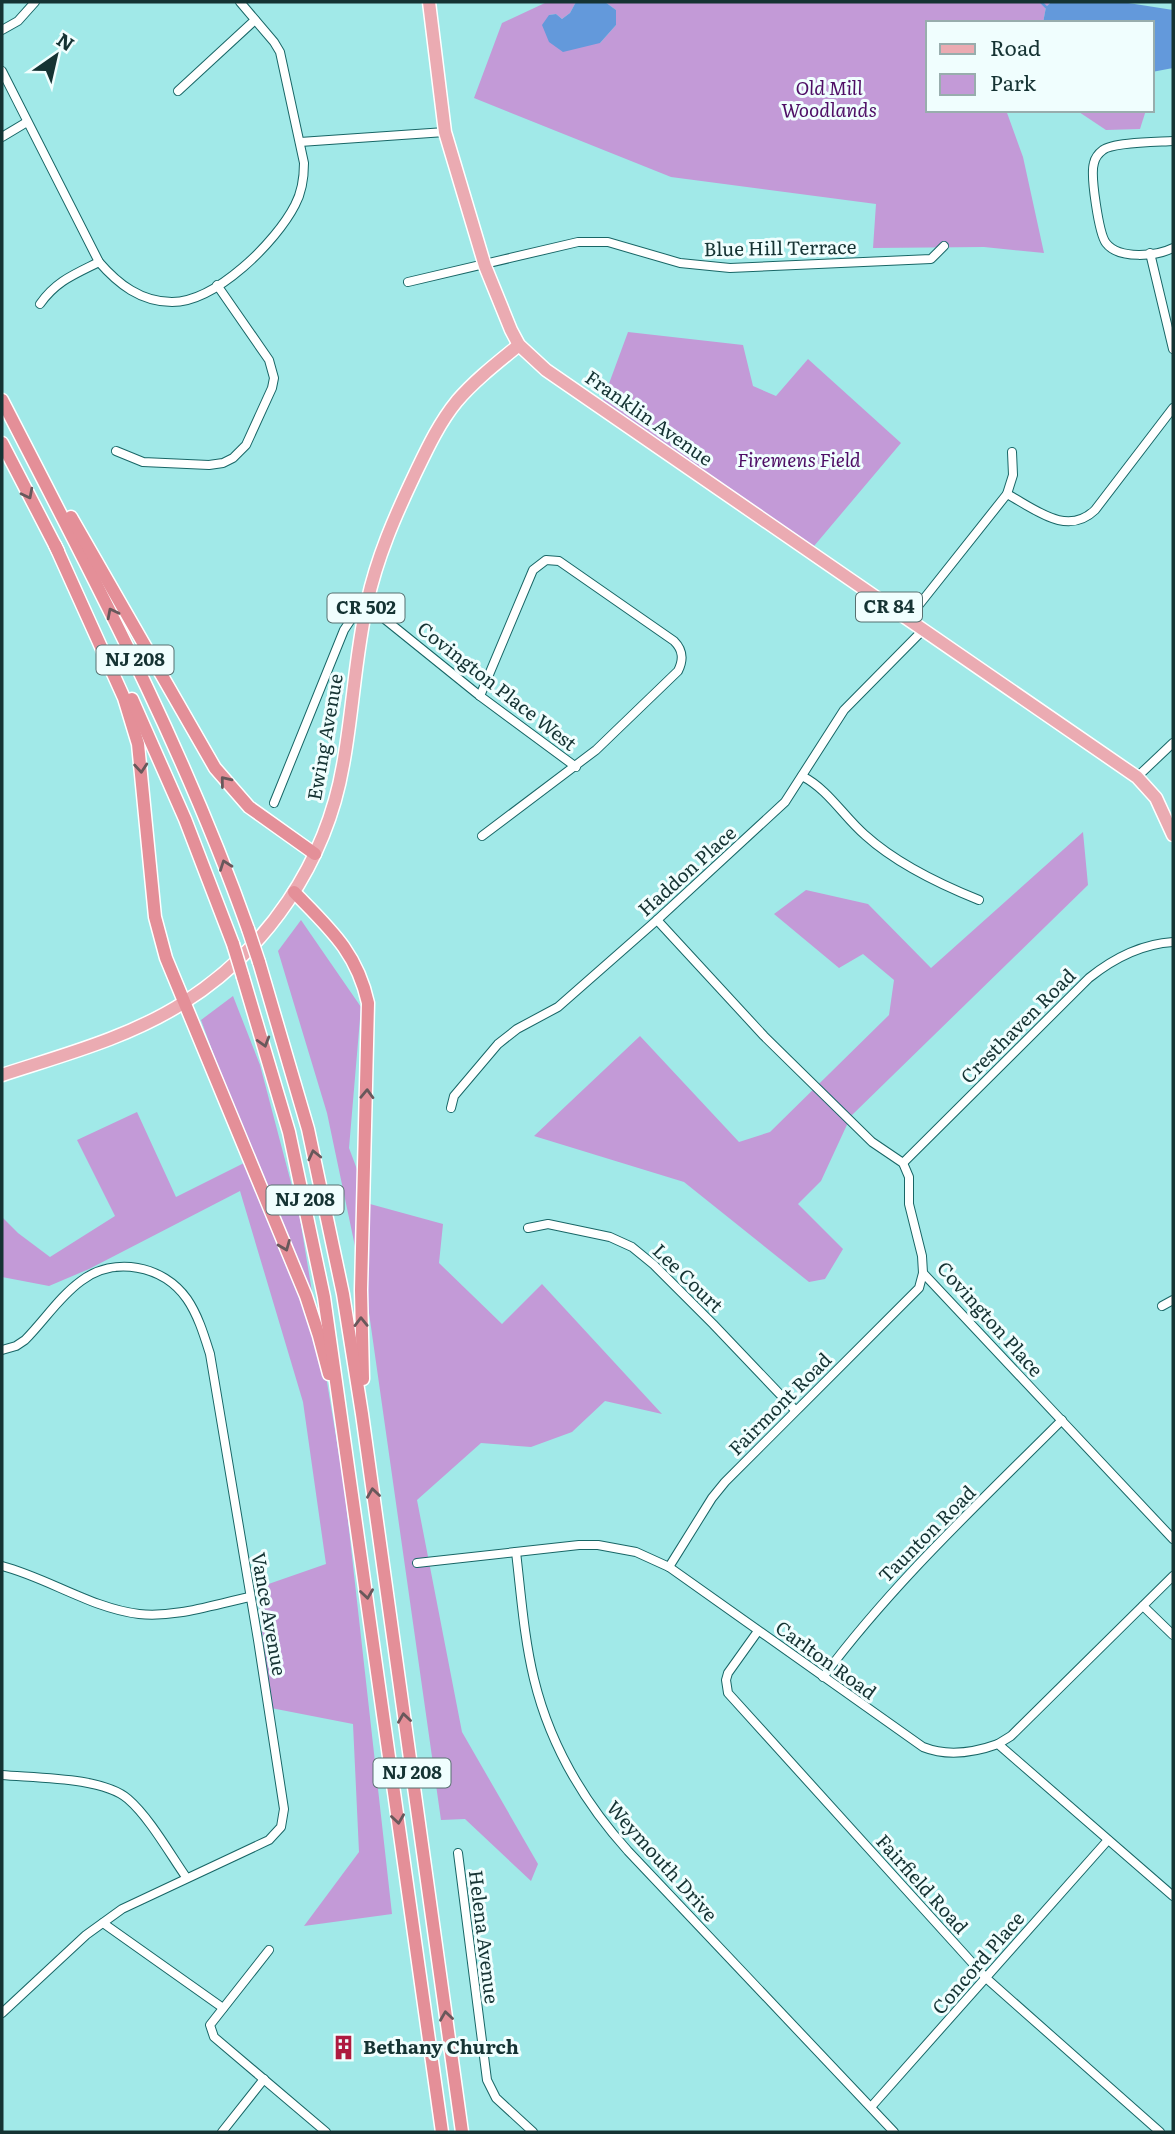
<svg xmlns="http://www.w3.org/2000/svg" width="1175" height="2134" viewBox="0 0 1175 2134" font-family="Literata,serif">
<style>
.green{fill:#c39ad7}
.water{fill:#6399db}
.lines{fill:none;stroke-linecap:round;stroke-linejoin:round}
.stream{stroke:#6399db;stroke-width:2.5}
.minor-casing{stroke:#186666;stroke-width:10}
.primary-casing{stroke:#fff;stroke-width:15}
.trunk-casing{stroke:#fff;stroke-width:15}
.minor{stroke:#fff;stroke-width:8}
.primary{stroke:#ebabb2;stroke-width:12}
.trunk{stroke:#e48f98;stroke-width:12}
.trunk-bridge-casing{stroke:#fff;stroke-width:15;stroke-linecap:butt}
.trunk-bridge{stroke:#e48f98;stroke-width:12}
.oneway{stroke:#68585b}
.labels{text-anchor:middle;stroke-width:6;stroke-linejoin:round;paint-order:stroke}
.shield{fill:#f0fefe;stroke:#577070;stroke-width:2}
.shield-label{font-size:18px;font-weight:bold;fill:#153333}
.park-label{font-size:19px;font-style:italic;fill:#4e0d65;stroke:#f0fefe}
.street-label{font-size:19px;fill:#153333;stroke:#f0fefe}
.poi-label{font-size:19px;font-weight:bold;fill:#153333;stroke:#f0fefe;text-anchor:start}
</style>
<rect width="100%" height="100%" fill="#a1e9e8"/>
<g class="green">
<polygon points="547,2 576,2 570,13 562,19 556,14 549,15 600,43 616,25 616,10 605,2 1051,2 1046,7 1043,23 928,23 928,110 1006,110 1023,157 1044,253 984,247 873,248 876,204 671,177 474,98 502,23"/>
<polygon points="1076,110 1146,110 1140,129 1106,130"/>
<polygon points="628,332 743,345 753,386 776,396 808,359 901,443 809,552 600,408"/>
<polygon points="1083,832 1088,885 851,1116 821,1181 798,1204 843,1249 825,1279 809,1282 684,1182 534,1136 640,1036 739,1142 770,1132 889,1015 894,980 863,954 839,968 774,914 806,890 868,904 931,968"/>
<polygon points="301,920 361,1007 349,1148 370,1204 443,1224 439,1263 502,1324 542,1284 662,1414 605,1401 572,1432 531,1447 481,1443 417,1500 462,1732 538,1864 531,1881 465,1819 441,1820 369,1313 327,1113 278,951"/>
<polygon points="233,996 260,1065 299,1213 344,1485 392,1914 304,1926 359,1852 353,1724 271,1708 257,1588 326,1564 303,1402 240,1191 89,1269 49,1286 2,1277 2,1217 18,1233 50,1257 115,1216 77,1140 137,1112 176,1197 252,1159 201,1020"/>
</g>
<g class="water">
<polygon points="576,2 605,2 616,10 616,25 600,43 563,52 549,42 542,25 549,15 556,14 562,19 570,13"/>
<polygon points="1051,2 1122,2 1173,10 1173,68 1152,72 1152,23 1043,23 1046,7"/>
</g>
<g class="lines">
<polyline class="stream" points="1041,2 1046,7"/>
<defs>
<g id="minor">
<polyline points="2,30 18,21 35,2"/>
<path d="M2,71l97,191c19,22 42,40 73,40 44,0 104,-60 123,-97 7,-13 9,-27 9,-42l-24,-111 -6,-10 -34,-40"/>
<polyline points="178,91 255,20"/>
<polyline points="2,137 27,122"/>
<path d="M1173,141c-14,1 -60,1 -70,9 -4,3 -8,8 -9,13 -4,12 5,71 12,80 13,17 51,13 67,5"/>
<polyline points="300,142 445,132"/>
<polyline points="1150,253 1173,349"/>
<polyline points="408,282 578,242 608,242 680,263 730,268 931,259 944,246"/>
<path d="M40,304c16,-23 35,-30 59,-42"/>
<polyline points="116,451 143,462 209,465 223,463 233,458 246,445 272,388 274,378 269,360 217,285"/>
<path d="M1007,494c28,15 60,43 88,16l78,-102"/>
<polyline points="907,620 1007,494 1013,475 1012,452"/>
<path d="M480,696l53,-126 13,-10 13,1 115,80c9,9 10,18 4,30l-82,79 -114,86"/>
<path d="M802,776c27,14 41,40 63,59 32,29 74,49 114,65"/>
<polyline points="1137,777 1173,743"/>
<polyline points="274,803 344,630 354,615 366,604 480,696 576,767"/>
<polyline points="657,920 764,1036 872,1142 903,1163 909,1177 909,1204 922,1256 923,1273 1173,1539"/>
<polyline points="451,1108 454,1096 498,1044 517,1029 558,1007 657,920 785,802 844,710 923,630"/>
<path d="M903,1163l186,-185c25,-20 52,-34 84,-36"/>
<polyline points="528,1228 548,1224 610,1237 632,1247 654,1265 713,1324 795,1410"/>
<polyline points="1162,1306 1173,1300"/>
<path d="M2,1350l14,-4 9,-6c19,-19 34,-43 56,-59 33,-25 82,-16 106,18 11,16 17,36 23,55l48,286 26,169 -3,18 -12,13 -147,69 -36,26 -84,78"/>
<path d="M516,1552c5,42 8,86 18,127 16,66 49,122 94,172l266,281"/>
<path d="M417,1563l162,-18h19l38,7 33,15 254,180c25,10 50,6 75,-3l175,152"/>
<path d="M2,1566c46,12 89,42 137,48 36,4 76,-10 111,-17"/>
<polyline points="669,1567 712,1498 725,1482 919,1288 923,1273"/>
<polyline points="1143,1606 1173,1635"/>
<polyline points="758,1631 728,1673 726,1680 728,1693 986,1978 1160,2132"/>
<path d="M823,1677c70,-94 156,-174 239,-257"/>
<polyline points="998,1744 1011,1736 1173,1576"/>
<path d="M2,1775c33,3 101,2 126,24 21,18 42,55 58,78"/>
<polyline points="458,1853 487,2080 496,2098 533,2132"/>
<polyline points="103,1923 223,2008"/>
<polyline points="269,1950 210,2025 214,2037 326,2132"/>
<polyline points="871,2107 1108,1840"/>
<polyline points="222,2132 264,2079"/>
</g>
<g id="primary">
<polyline points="429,2 445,132 485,266 511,330 519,345 546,370 1137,777 1156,798 1173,835"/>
<path d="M2,1075c61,-20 126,-37 181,-72 84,-53 143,-140 160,-238 10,-54 12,-109 24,-162 10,-46 28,-87 48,-129 12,-25 24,-51 42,-73 18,-21 40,-38 62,-56"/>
</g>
<g id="trunk">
<path d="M2,400c90,175 180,343 246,529"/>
<polyline points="2,443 58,551"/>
<polyline points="71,517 215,768 249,807 315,854"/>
<polyline points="55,545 124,698 138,744 155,917 166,958 306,1296 319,1336 329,1374"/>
<polyline points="132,699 185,819 233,944"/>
<path d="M294,892c35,36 63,60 74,111l-7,287 2,89"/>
<polyline points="259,962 308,1129 343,1294 362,1414 462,2132"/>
<polyline points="243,977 289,1132 324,1297 442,2132"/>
</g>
</defs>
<use href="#minor" class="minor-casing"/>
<use href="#primary" class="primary-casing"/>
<use href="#trunk" class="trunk-casing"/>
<use href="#minor" class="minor"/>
<use href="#primary" class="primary"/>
<use href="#trunk" class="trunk"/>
<defs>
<g id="trunk-bridge">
<polyline points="248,929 259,962"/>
<polyline points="233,944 243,977"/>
</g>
</defs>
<use href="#trunk-bridge" class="trunk-bridge-casing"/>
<use href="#trunk-bridge" class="trunk-bridge"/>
</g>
<defs><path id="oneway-chevron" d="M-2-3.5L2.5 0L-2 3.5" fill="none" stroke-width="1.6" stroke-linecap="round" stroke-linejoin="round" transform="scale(1.75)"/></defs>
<g class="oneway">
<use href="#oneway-chevron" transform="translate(28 494) rotate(63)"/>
<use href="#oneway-chevron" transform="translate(112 613) rotate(-117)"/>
<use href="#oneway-chevron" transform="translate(141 768) rotate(85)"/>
<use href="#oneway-chevron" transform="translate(225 781) rotate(-129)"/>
<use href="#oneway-chevron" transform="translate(225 865) rotate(-110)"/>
<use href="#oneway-chevron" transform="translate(264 1042) rotate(73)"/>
<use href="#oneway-chevron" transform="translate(367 1094) rotate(-88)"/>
<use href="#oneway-chevron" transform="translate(314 1155) rotate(-103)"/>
<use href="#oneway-chevron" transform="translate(285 1246) rotate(68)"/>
<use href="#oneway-chevron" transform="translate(361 1322) rotate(-91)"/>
<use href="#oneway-chevron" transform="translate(373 1493) rotate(-98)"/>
<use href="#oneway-chevron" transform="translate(367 1594) rotate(82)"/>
<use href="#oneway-chevron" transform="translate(404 1718) rotate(-98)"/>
<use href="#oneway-chevron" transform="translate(398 1819) rotate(82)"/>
<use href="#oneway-chevron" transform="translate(446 2016) rotate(-98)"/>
</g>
<defs>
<symbol id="building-bare" viewBox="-9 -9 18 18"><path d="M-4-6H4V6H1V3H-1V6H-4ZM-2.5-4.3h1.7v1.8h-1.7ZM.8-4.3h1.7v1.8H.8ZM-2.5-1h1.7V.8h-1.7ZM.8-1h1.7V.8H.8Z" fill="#ae1a3f" stroke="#f0fefe" stroke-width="2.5" paint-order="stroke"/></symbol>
</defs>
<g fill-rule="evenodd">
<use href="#building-bare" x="326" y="2030" width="35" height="35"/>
</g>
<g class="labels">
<g class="shield">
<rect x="856" y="592.5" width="66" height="29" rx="5"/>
<rect x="327.5" y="593.5" width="77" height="29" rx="5"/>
<rect x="96.5" y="645.5" width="77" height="29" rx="5"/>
<rect x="266.5" y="1185.5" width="77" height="29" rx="5"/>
<rect x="373.5" y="1758.5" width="77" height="29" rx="5"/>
</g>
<g class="shield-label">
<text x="889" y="613">CR 84</text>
<text x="366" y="614">CR 502</text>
<text x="135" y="666">NJ 208</text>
<text x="305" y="1206">NJ 208</text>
<text x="412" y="1779">NJ 208</text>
</g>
<g class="park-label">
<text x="829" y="95">Old Mill<tspan x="829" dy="22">Woodlands</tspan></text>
<text x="799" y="467">Firemens Field</text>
</g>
<g class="street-label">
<text transform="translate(780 248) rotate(-1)" y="7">Blue Hill Terrace</text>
<text transform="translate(649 418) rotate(35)" y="7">Franklin Avenue</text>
<text transform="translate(497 686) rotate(38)" y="7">Covington Place West</text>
<text transform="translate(325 737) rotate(-80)" y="7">Ewing Avenue</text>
<text transform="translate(687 871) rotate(-42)" y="7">Haddon Place</text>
<text transform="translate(1018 1026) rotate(-45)" y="7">Cresthaven Road</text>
<text transform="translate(688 1278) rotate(44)" y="7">Lee Court</text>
<text transform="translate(990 1319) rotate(48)" y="7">Covington Place</text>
<text transform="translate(780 1404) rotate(-45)" y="7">Fairmont Road</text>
<text transform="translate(927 1534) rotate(-45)" y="7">Taunton Road</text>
<text transform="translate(269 1614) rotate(80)" y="7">Vance Avenue</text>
<text transform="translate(826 1660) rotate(36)" y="7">Carlton Road</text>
<text transform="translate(662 1861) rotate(48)" y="7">Weymouth Drive</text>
<text transform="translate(922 1884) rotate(48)" y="7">Fairfield Road</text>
<text transform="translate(484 1937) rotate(83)" y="7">Helena Avenue</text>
<text transform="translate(978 1963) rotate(-49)" y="7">Concord Place</text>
</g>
<g class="poi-label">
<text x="363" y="2054">Bethany Church</text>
</g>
</g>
<rect width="1175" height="2134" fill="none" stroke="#153333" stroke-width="7"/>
<rect x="926" y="21" width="228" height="91" fill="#f0fefe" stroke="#98adad" stroke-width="2"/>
<rect x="940" y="44" width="35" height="10" fill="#ebabb2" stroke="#98adad" stroke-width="2"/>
<text x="990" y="56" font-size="21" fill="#153333">Road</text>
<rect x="940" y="74" width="35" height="21" fill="#c39ad7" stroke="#98adad" stroke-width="2"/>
<text x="990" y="91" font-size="21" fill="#153333">Park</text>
<g transform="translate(56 56) rotate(34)" stroke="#f0fefe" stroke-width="5" paint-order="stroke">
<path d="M0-5L12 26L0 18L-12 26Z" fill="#153333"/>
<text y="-10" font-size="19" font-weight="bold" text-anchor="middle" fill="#153333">N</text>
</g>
</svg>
